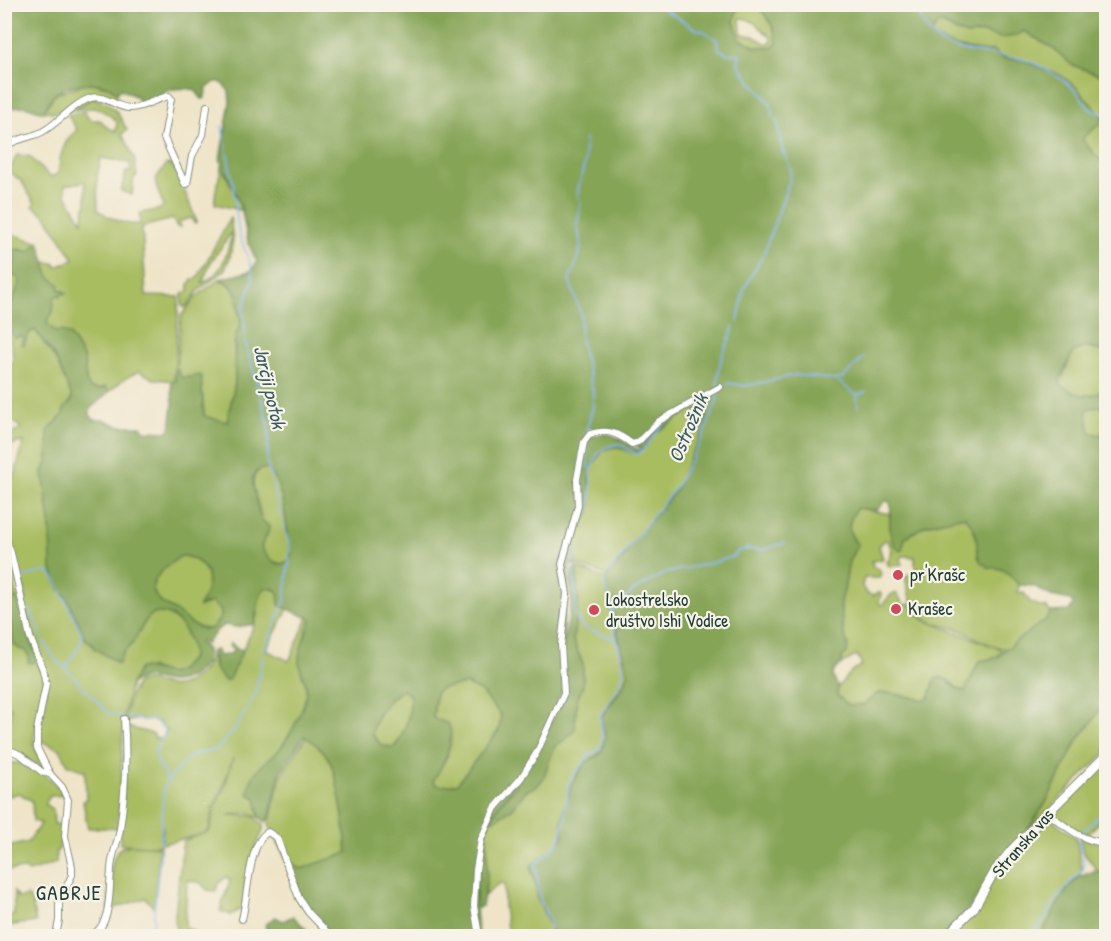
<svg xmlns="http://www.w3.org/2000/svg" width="1111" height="941" viewBox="0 0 1111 941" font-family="'Patrick Hand',sans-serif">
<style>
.green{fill:#a8bc61;stroke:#647c4a;stroke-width:1.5;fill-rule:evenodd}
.forest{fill:#86a457;stroke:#527046;stroke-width:1.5;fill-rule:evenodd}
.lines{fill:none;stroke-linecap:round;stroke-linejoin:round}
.stream{stroke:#8ab9f5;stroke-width:1.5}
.minor-casing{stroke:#87907e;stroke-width:8}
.tertiary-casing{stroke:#87907e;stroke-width:10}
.minor{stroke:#fff;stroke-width:6}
.tertiary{stroke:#fff;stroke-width:8}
.poi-dot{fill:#d1495b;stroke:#f7f3e8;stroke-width:2}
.labels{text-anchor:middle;stroke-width:4.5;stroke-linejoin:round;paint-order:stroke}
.poi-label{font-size:18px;fill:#1f3d34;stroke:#f7f3e8;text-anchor:start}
.street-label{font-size:18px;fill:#1f3d34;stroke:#f7f3e8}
.water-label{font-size:20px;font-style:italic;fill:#3a5c64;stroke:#f7f3e8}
.quarter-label{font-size:21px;letter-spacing:1.5px;fill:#1f3d34;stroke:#f7f3e8}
</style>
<rect width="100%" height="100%" fill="#f7f3e8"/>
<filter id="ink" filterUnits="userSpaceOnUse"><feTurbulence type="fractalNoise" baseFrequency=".0167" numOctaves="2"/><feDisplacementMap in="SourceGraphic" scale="12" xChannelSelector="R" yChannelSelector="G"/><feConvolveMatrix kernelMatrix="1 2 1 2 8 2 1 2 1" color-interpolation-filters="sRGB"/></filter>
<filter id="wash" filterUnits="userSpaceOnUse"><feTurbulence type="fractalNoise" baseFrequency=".008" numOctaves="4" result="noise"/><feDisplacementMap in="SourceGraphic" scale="24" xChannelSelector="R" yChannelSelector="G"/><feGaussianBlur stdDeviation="1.35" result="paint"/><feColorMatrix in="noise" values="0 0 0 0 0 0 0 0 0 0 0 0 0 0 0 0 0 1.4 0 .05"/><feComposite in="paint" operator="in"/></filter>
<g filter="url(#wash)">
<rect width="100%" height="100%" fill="#efe4c8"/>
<g class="green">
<path d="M738,5h18c11,11 19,22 21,38l-4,4h-17l-17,-9 -5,-17zM740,18c14,0 21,12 32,20l-1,4 -4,2 -14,-8 -12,-2z"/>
<path d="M941,23l16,9 11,3 15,-2 18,5 23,-7 30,18 18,16 34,12v90l-23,-26v-3l10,-9 8,-15c-16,-12 -24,-29 -42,-39 -20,-11 -52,-11 -67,-25l-3,2c-21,-2 -40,-5 -58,-17l6,-11z"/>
<polygon points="90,82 113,89 117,93 116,101 96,96 66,113 63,110 52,113 50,111 43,112 55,94"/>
<path d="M93,98c21,6 24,13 34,32l-5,4 12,23 3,19 -3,1 -2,18 -11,-4 5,-19h5l-1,-9 -29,-5 -4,19 1,33c11,8 29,16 42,14v-11l21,-4 2,-4c-7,-23 -13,-22 4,-41l5,1 6,10 19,47 -3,1 -3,-5 -11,3v6h-3l-4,-8 -31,8 4,69 33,1 -5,84 -20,-2 -15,-8 -15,8 -14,12 -5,-4 -7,3 -8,-2 -4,-7 -2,-22 -14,-24 -14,-3 -9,-8 1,-5 5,-7 1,-16h7l3,-5 -5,-1c-6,-9 -14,-16 -14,-28l9,1 3,4 17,-8 -28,-43 -13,-10 2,-2 -13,-22 -13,-11 8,-16 12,1 21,21 8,-3c2,-18 4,-32 19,-44l-9,-15 17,-4 2,6 5,3h8l8,8 8,3 1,-10c-17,-14 -21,-15 -43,-11zM85,182l1,22 -4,17 -16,-26 -1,-10z"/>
<path d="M221,167c7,13 19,29 19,43l-25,-6c-2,-10 5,-26 6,-37z"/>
<path d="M230,218l3,21 -3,18 -6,14 -25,19 -13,17h-3l-1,-2v-11l7,-3v-6l3,-6h4l2,-2zM230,234l1,4c-5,20 -9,36 -29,45l9,-21z"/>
<path d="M5,232l32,10 -7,10 -11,-3c-3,7 -3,13 -7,19l8,13 -5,17 -6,10 12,28 6,3 2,-6 6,-3c16,21 29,41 37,67l-9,18 -9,10 -6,20v16l-5,11 7,50 1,45 8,22 7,7 19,42 33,26 3,-9 5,-7 6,-4 17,-28 7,-3h10l15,11 11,23v10c-14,17 -22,22 -42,10l-19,16 -7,31 -6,114h-30l-5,-26 3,-4 -1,-27 -17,-6 -8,-16 -19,-8 -4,1 10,-48 -25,-93 4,-2 -3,-15h-4l-9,-41 -6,-13 1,-42 2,-5 -2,-2v-4l9,1 10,-37 -19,6 -1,-21 8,8 9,-6 -15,-13 3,-3 -3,-9 3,-2 -3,-6 3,-5 -2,-8c7,-18 9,-34 -2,-51z"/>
<polygon points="220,279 230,285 236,293 241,324 234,343 235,383 227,423 204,416 201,382 202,378 197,376 182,378 178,370 176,370 181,316 197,296"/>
<path d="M1087,346l19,7v35c-16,13 -31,7 -46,-4l13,-32z"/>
<polygon points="1097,405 1106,408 1106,425 1101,435 1090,433 1086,409"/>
<polygon points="695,409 706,414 707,421 676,490 633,541 623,558 611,570 609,576 575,564 574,535 590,512 591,506 589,480 591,468 602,452 607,449 615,447 637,453 645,447 655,433 689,411"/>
<path d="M261,469h7c17,17 19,64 23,88 -10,15 -24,1 -30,-11l7,-13 -3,-10 -4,-3c0,-15 -18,-41 0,-51z"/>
<path d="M857,508l33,6v15l15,9 20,-13 39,-9c12,10 14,25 14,41l29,14 12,14 -1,7 6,1 7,10h3l6,4h6l4,5v4c-13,12 -29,19 -40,32 -18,2 -36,-13 -53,-19 -11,-4 -27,-5 -36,-13 -11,-10 -13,-26 -16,-39l6,-3 4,-5v-12l-12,-1 -2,2 1,6 -12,3 -3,-4 5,-12 -4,-10 -3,-1 -6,6 4,13 -11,2 1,6 6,2 2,6 -2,3h-15l-2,8 4,7 7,3 6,-4 2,2 -2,9 3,2 10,-11 4,-1 8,12 6,-1 6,9 8,7 79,30c-9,11 -13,6 -20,12 -11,8 -12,19 -18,30l-5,-1 -9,-9 -11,-5 -5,2 -6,19 -5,2 -33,-7h-13l-15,12 -15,1 -11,-11v-7l15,-17 10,-6 -5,-10 -15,9v-7l5,-4 1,-9 -5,-13 -3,-31 4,-9 5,-31 7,-12v-5c-12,-10 -7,-24 1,-35z"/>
<polygon points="4,538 18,599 7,599 8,593 5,591"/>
<path d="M181,556c6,0 9,1 14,4 19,10 13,31 5,47l11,-5 11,9 -1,7 -10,11c-13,1 -23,-7 -33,-16 -5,-4 -12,-6 -16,-10 -23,-19 4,-37 19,-47z"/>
<path d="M576,567l30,12 5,34 17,61c-4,14 -15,23 -22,35 -7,12 2,24 -2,36 -3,11 -12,11 -19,19 -14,15 -18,34 -22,54 -2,6 0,13 0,19 -8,12 -22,21 -32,32l14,47 5,10v10h-42l-4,-30v-22l-4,-1 -15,12 2,-40 -2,-21 6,-15 22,-11 12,-17 12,-5 18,-40 17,-13 3,-4 1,-27 7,-17v-20l-10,-25 5,-39z"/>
<path d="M265,588c15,1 18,8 23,21l-22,41 23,11 19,-44 3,2c-3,11 -11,25 -11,36 0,13 8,32 6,42 -4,15 -17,42 -28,54 -5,6 -12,9 -17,15l-5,32 4,20 -11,-5 -21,2 25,1 10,9v6c-12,24 -19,49 -19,76l-13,8 -11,-4 10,-31 -4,-3 -8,7 -2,7 -9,-1 -6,-7 -14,-3 -2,47 9,4 2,5h-20l-1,-22 8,-73 27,-10 5,-24 9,-17 9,-32 -11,32 -9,17 -4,23 -3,3 -44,11 1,-17 -1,-3 -2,21 -11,1 -29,-2 7,-115 1,-2 26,7v4l8,1 5,-9 -6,-4 -1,-3c-10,-4 -26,-6 -34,0 -1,-13 4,-31 12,-41 12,-4 21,2 32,4 17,2 36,-14 40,-29h4l-1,7 12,17c6,-4 28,-52 31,-62 3,-10 1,-24 9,-31z"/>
<path d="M5,605c11,16 -1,39 20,46l4,5 -1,5h10l6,20 -10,56v8l11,24 -2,1 -37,-23 -1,-26 6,-7v-6h-6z"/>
<polygon points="466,684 480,691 501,715 499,730 457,784 440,786 435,784 433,781 448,755 433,718 436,692 441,688"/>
<path d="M402,690l7,4c4,14 -5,43 -15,53l-12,-1 -10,-12c2,-17 15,-35 30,-44z"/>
<polygon points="1106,698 1106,752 1026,832 1044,806 1077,741 1094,719"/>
<path d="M306,737c7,5 16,12 21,19 11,15 19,77 20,98l-46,15 -6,-2 -3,-4h-4l-19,-38 12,-50z"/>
<polygon points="1106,758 1106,819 1102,819 1088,834 1081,831 1079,834 1053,816 1053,813"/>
<polygon points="25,760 54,782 65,795 50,796 45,804 53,810 54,824 64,825 59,850 56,851 56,863 29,872 25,869 5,871 4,848 28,842 41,823 33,821 32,801 19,793 10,796 5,794 5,763 21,763"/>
<polygon points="1051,819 1076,838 1082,868 1080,875 1070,885 1040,936 950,936 966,921 1008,857 1045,821"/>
<path d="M1080,838l26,6v30l-9,-3c-7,-15 -14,-10 -17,-33z"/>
<path d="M131,845l29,2 -6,61 -8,-10 -37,12c1,-18 -1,-45 9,-60 3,-4 8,-4 13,-5z"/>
<polygon points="14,892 18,898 28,896 32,903 36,922 5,926 5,916 14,915"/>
</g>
<g class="forest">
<path d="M376,4l3,7 6,1 11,-5 1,-3 341,1 -4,16 5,17 17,9h16l5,-4c-2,-16 -10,-27 -21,-38h350v72l-34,-12 -18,-16 -30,-18 -8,5 -15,2 -18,-5 -15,2 -11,-3 -11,-7 -9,-1 -6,11c17,13 38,15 58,17l3,-2 9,8 21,2 39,16 15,11 27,31 -1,4 -19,16v3l23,26v186l-19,-7 -14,6 -14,29 1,3c15,11 30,17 46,4v20l-9,-2 -11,4 4,23 11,2 5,-10v273l-12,21 -17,22 -33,65 -18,26 -55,74 -28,30h-393v-10l-13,-28c3,-11 -7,-22 -5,-33l21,-16 10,-12 -1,-17 9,-36 15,-22 12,-6 4,-6 3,-13 -3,-13v-9l14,-18 10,-16 2,-7 -18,-74 -5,-12 1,-9 8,-12 9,-9 10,-17 43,-51 15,-35 15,-28v-13c-6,-4 -10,-5 -17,-3l-34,22 -13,17c-8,-7 -17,-20 -28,-21 -9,-2 -16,4 -25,-2l-2,2 2,8c23,-9 32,4 51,14l-7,2 -11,-5 -7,-1 -8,2 -5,3 -11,16 -2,12 2,26 -1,6 -16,23 1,29 -5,2 -6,36 -1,86 -33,75 -40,54 -16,57 4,62h-148l-32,-41 -10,-29 4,-2 9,5 46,-16c-1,-20 -9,-82 -20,-97 -5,-7 -14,-14 -21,-19l-2,-1 -24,36 -11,47 -3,3 -6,-4 -4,-20 -8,-4c2,-20 13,-29 28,-41 6,-5 12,-16 16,-23 6,-11 16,-31 14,-44 -2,-9 -7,-16 -7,-26 0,-14 8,-28 12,-41l-32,-14 -1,-13 -4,-3 -9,-1 -4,4 -7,32 -18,3 -11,-2 -8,5 -11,14 -6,-3 -1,2c6,4 10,6 8,14 -2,9 -7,13 -14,18 -26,19 -43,-9 -61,9l-1,-1 8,-15c28,-1 28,19 53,-11 0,-16 -10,-42 -30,-44 -4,0 -10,0 -13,4 -7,6 -10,17 -15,24 -7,11 -12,8 -15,23l-25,-16 -3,-6h-2l-4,-4 -19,-42 -7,-7 -8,-22 -1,-45 -7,-50 5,-11v-30l15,-16 1,-7 7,-6 1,-5 -17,-40 -20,-27 -6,3 -5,12 -3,-1 3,-6 -3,-2 -7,2c-13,-22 0,-35 6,-57l-3,-4 -7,-3 5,-11 1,-6 -7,-5 1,-3 20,3 9,-11 10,35 10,8v6l7,3 -12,4 -1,15 -5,7 -1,5 9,8 5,-1 9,4 14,24 2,22 4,7 8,2 7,-3 5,4 -20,18v6l4,5h10l15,6h22l3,5 22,1 4,-3 3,-26 -2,-22h5v-11h2l4,8 19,-3 3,41 23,6 8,-39v-46l6,-13 -5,-31 -6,-8 -10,-6 31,-8 6,-9 -9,-20 -7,-36 -21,-46 10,-58 -1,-11 -8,-9h-6l-9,7 -1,9 -3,1 -7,-9c-7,-2 -18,-2 -25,0 -10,4 -20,14 -32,12l-1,-5 -17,-8 -3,4c-14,-15 -49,-11 -63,2 -4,5 -8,11 -11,17l-18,-6 -20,3 -1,-104zM261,469h7c17,17 19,64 23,88 -10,16 -25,1 -30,-11l7,-13 1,-7 -8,-6 -8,-35v-8l3,-5zM886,500l5,4c-1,15 -5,37 9,47l2,-1 3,-12 20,-13 39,-9c19,16 9,36 17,46 0,0 7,5 8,6 15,-2 20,6 30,17l15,1 17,10 20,4 2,4 -4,7 -19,1 -1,4c-12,12 -28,19 -39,31l-4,1 -9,10 -18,3 -14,30c-13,0 -15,-18 -30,-12l-6,19 -5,2 -33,-7h-13l-15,12h-15l-11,-10 1,-8 -5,-11 1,-5 8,-7v-7l5,-4 1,-9 -5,-13 -3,-31 4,-9 5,-31 9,-15c-12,-14 -11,-22 -1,-37l20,2zM181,556c6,0 9,1 14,4 19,9 14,31 4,46l12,-4 10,9v7l-10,11c-13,1 -23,-7 -33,-16 -5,-4 -11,-6 -16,-10 -23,-19 4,-37 19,-47zM466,684l14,7 21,24 -2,15 -42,54 -17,2 -5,-2 -2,-3c10,-17 23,-37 16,-57l-16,-6 3,-26 6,-4zM402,690l7,4c4,14 -5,43 -15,53l-12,-1 -10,-12c2,-17 15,-35 30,-44z"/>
<path d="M576,567l2,34 -5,39 10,25v20l-7,17 -1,27 -9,10 -11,7 -12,33 -6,7 -12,5 -12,17 -19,12 -3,-1 8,-14 16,-18 48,-86 -1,-45 10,-56c-4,-8 -1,-21 1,-30z"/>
<polygon points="5,598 18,599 38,661 29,663 29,656 26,651 18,648 13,643 10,616 5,605"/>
<polygon points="231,643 236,648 243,650 229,679 225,681 214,668 214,657 210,657 211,651 217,650 218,655 222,656 232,653 233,650 229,646"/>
<polygon points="485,834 487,836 487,879 482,906 476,909 477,874"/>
<path d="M1097,871l9,3v62h-66c15,-23 26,-62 57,-65z"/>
<polygon points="293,916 308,931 310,936 263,936 270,932 269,928 266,929 265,925 275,917 283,921"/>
</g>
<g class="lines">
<g class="stream">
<polyline points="656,4 696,29 704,31 716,39 719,49 727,54 740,54 738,63 748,78 771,104 772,117"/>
<path d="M917,4c12,66 81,39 123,62 14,7 28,16 38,27 4,4 7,11 11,15 5,3 12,5 17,7"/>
<polyline points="222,126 233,185 239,234 251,265 253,279 243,309 246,344 269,427 267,463 290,548 285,600 264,651"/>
<polyline points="585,139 585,162 578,189 578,197 581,204 577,225 581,243 579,256 569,280 581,314 580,338 593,391 593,406 586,433"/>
<polyline points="738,322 744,289 764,253 790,179 791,169 782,149 777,118"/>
<polyline points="836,380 857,395 866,392"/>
<path d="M717,387c1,-11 2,-21 5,-31 4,-10 9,-18 11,-29"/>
<polyline points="722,387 728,383 745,386 796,375 835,380 843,378 864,357"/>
<polyline points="857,396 858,407"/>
<polyline points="587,443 587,463 590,470"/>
<polyline points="574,563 574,539 580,523 590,508 591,471 597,456 605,448 618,444 636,454 642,451 663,424 717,392"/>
<polyline points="574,569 576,598 575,617 583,627 617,640"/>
<polyline points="608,573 676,487 703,436 716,403 719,391"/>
<polyline points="4,578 13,578"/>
<path d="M20,578l22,-6h7l7,8 26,54c1,14 -12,22 -16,35l43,45 13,2"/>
<path d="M27,608c17,20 12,40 38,60"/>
<polyline points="611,613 633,591 665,573 716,562 734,556 738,551 746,549 761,550 785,543"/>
<path d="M127,717l13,3h14l11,10c0,8 -6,10 -8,17 -4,11 5,24 10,33"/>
<polyline points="1082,833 1106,808"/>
<polyline points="161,843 163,793 168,780 187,759 198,753 216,750 234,731 256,692 263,656"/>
<polyline points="153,936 154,911 161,848"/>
<path d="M549,936l1,-13 -10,-23 -5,-36c9,-8 23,-16 26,-29 2,-5 0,-8 3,-13l5,-39 4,-9 9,-8 7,-11c21,-6 11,-25 11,-41 33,-44 24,-38 13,-88 -2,-7 0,-16 -2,-23 -2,-10 -8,-12 -6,-22"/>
<path d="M1033,936l28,-43 23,-25c2,-10 -6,-19 -6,-29"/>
</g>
</g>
</g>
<g filter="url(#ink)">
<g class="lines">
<defs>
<g id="minor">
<path d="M4,148c9,-9 26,-10 38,-16 17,-9 31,-29 49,-34 14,-4 25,10 39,10 15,0 26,-10 39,-12l2,3 -7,39 21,46h2l5,-28 11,-21 4,-29"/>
<polyline points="4,533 11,553 30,637 43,670 46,684 37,730 37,748 50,774 62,787 68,800 65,836 72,867 72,875 59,903 59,920 56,936"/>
<polyline points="4,747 21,755 42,772 50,774"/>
<path d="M1048,813c19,15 34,28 58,30"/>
<path d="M242,919c6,-20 6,-77 26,-87l9,6 22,60 9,14 20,21 1,3"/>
<path d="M90,936c22,-9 19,-46 21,-66 0,-14 7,-27 9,-41 5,-35 7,-74 4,-110"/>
<path d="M479,936l-5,-30 2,-36 5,-31 14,-31 26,-30 16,-26 27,-59 -3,-48 6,-51 -5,-30 16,-58 -1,-27 7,-37 6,-8c17,-6 29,0 42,10l6,-2 21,-21 61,-34"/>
</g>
<polyline id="tertiary" points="946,936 974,908 996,869 1012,849 1106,755"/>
</defs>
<use href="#minor" class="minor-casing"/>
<use href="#tertiary" class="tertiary-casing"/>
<use href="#minor" class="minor"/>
<use href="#tertiary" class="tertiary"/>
</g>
</g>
<g class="poi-dot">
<circle cx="898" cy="575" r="6"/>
<circle cx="896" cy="609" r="6"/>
<circle cx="594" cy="610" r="6"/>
</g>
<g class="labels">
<g class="poi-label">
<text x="910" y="581">pr'Krašc</text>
<text x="606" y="606">Lokostrelsko<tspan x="606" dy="21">društvo Ishi Vodice</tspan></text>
<text x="908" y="615">Krašec</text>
</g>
<g class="street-label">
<text transform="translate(1023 843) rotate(-49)" y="6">Stranska vas</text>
</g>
<g class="water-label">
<text transform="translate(270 387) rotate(77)" y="7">Jarčji potok</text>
<text transform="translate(688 428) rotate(-67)" y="7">Ostrožnik</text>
</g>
<g class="quarter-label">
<text x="69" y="900">GABRJE</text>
</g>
</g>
<rect width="1111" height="941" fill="none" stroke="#f7f3e8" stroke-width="24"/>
</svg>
